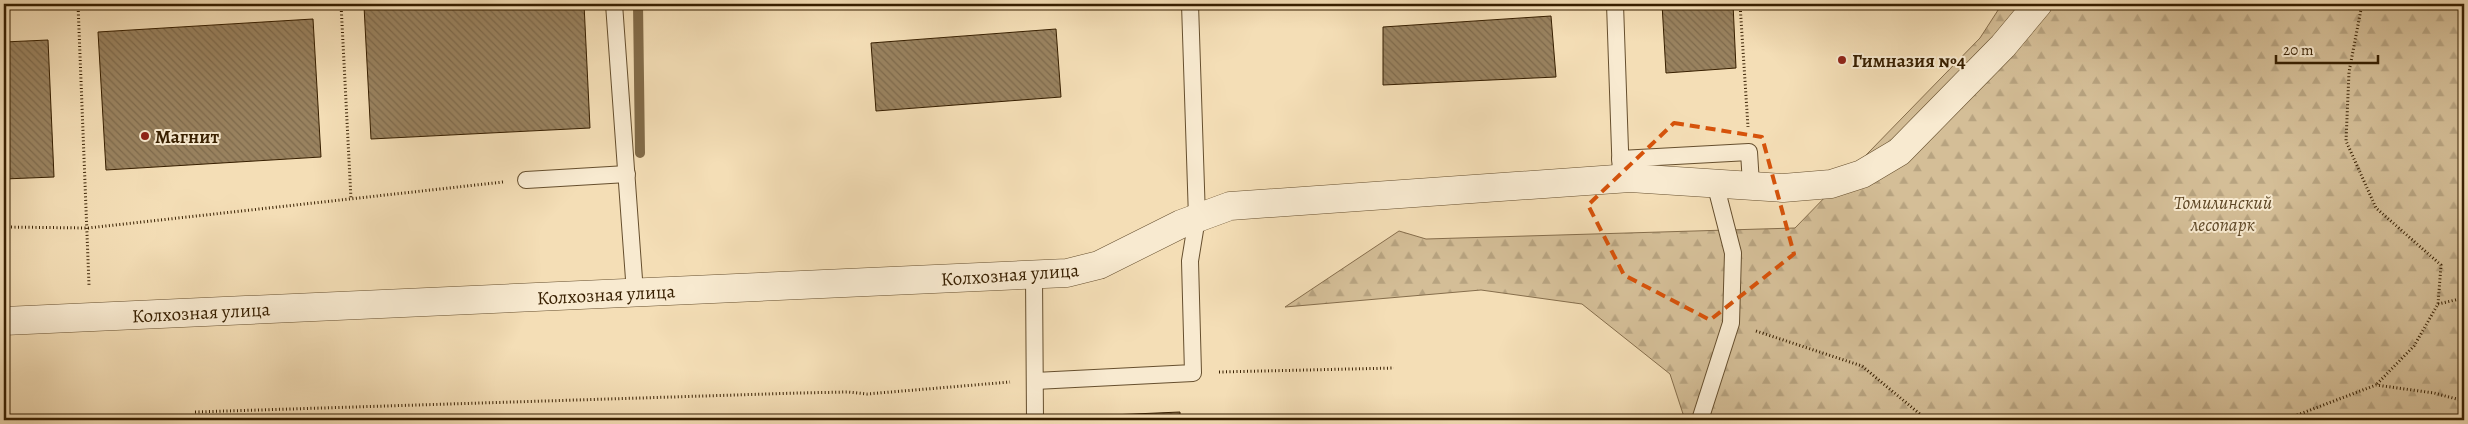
<svg xmlns="http://www.w3.org/2000/svg" width="2468" height="424" viewBox="0 0 2468 424" font-family="Alegreya,serif">
<style>
.forest{fill:url(#forest-firs);stroke:#866e4c}
.lines{fill:none;stroke-linecap:round;stroke-linejoin:round}
.stream{stroke:#826b48;stroke-width:10}
.building{fill:url(#building-back-hatch);stroke:#371f00}
.service-casing{stroke:#664f2e;stroke-width:18}
.tertiary-casing{stroke:#664f2e;stroke-width:29}
.path{stroke:#371f00;stroke-width:3;stroke-dasharray:1 2.5;stroke-linecap:butt}
.service{stroke:#f8ead0;stroke-width:16}
.tertiary{stroke:#f8ead0;stroke-width:28}
.marked{fill:none;stroke:#d6530b;stroke-width:4;stroke-dasharray:10 6;stroke-linejoin:round}
.poi-dot{fill:#8f2418;stroke:#f8ead0;stroke-width:2}
.labels{text-anchor:middle;stroke-width:4;stroke-linejoin:round;paint-order:stroke}
.poi-label{font-size:19px;font-weight:bold;fill:#371f00;stroke:#f8ead0;text-anchor:start}
.park-label{font-size:19px;font-style:italic;fill:#5e4726;stroke:#f8ead0}
.street-label{font-size:19px;fill:#371f00;stroke:#f8ead0}
</style>
<defs>
<pattern id="forest-firs" width="22" height="20" patternUnits="userSpaceOnUse" patternTransform="scale(1.25)"><rect width="22" height="20" fill="#d4be97"/><path d="M5 1l3.5 6h-7zM16 11l3.5 6h-7z" fill="#b7a380"/></pattern>
<pattern id="building-back-hatch" width="6" height="6" patternUnits="userSpaceOnUse" patternTransform="scale(1.25)"><rect width="6" height="6" fill="#99825f"/><path d="M-1 5l2 2M0 0l6 6M5-1l2 2" fill="none" stroke="#7e6a4c"/></pattern>
</defs>
<rect width="100%" height="100%" fill="#f4deb6"/>
<filter id="stains"><feTurbulence type="fractalNoise" baseFrequency=".004" numOctaves="4"/><feColorMatrix values="0 0 0 0 .2 0 0 0 0 .09 0 0 0 0 .02 0 0 0 .5 -.17"/></filter>
<radialGradient id="worn" r=".72"><stop offset=".6" stop-color="#630" stop-opacity="0"/><stop offset="1" stop-color="#630" stop-opacity=".3"/></radialGradient>
<polygon class="forest" points="2002,4 2464,4 2464,420 1685,420 1670,374 1582,304 1481,290 1285,307 1399,231 1426,239 1795,228 1980,38"/>
<g class="lines">
<polyline class="stream" points="638,4 640,153"/>
</g>
<g class="building">
<polygon points="402,4 584,4 590,128 371,139 364,6"/>
<polygon points="1662,4 1733,4 1736,68 1666,73"/>
<polygon points="1551,16 1556,77 1383,85 1383,27"/>
<polygon points="313,19 321,157 106,170 98,32"/>
<polygon points="1056,29 1061,97 876,111 871,43"/>
<polygon points="48,40 54,177 4,179 4,42"/>
<polygon points="1180,412 1180,420 1089,420 1088,416"/>
</g>
<g class="lines">
<defs>
<g id="service">
<polyline points="614,4 635,293"/>
<polyline points="1615,4 1621,179"/>
<polyline points="1620,159 1749,152 1751,184"/>
<polyline points="526,180 627,174"/>
<polyline points="1034,275 1035,420"/>
<polyline points="1035,381 1193,373 1190,261 1197,218 1190,4"/>
<polyline points="1700,420 1731,323 1733,253 1715,183"/>
</g>
<polyline id="tertiary" points="4,321 1067,273 1099,265 1181,224 1230,206 1630,178 1783,188 1831,184 1862,174 1899,152 2003,46 2038,4"/>
</defs>
<use href="#service" class="service-casing"/>
<use href="#tertiary" class="tertiary-casing"/>
<g class="path">
<polyline points="78,4 89,285"/>
<polyline points="341,4 351,199"/>
<polyline points="1740,4 1748,127"/>
<polyline points="2362,4 2349,72 2346,141 2376,208 2441,265 2438,304 2414,346 2376,385"/>
<polyline points="4,227 88,228 503,182"/>
<polyline points="2438,304 2464,298"/>
<polyline points="1756,331 1862,366 1927,420"/>
<polyline points="1219,372 1394,368"/>
<polyline points="195,412 799,393 848,392 867,394 1010,382"/>
<polyline points="2284,420 2376,385 2434,393 2464,401"/>
</g>
<use href="#service" class="service"/>
<use href="#tertiary" class="tertiary"/>
</g>
<path class="marked" d="M1674,123l88,14 32,117 -84,66 -86,-45 -36,-70z"/>
<g class="poi-dot">
<circle cx="1842" cy="60" r="5"/>
<circle cx="145" cy="136" r="5"/>
</g>
<g class="labels">
<g class="poi-label">
<text x="1852" y="67">Гимназия №4</text>
<text x="155" y="143">Магнит</text>
</g>
<g class="park-label">
<text x="2223" y="209">Томилинский<tspan x="2223" dy="22">лесопарк</tspan></text>
</g>
<g class="street-label">
<text transform="translate(1010 274) rotate(-4)" y="7">Колхозная улица</text>
<text transform="translate(606 294) rotate(-3)" y="7">Колхозная улица</text>
<text transform="translate(201 312) rotate(-3)" y="7">Колхозная улица</text>
</g>
</g>
<rect width="2468" height="424" fill="none" stroke="#f4deb6" stroke-width="20"/>
<rect x="5" y="5" width="2458" height="414" fill="none" stroke="#371f00" stroke-width="2.5"/>
<rect x="10" y="10" width="2448" height="404" fill="none" stroke="#371f00"/>
<path d="M2276 55v8h102v-8" fill="none" stroke="#371f00" stroke-width="2.5"/>
<text x="2283" y="55" font-size="15" fill="#371f00" stroke="#f8ead0" stroke-width="4" paint-order="stroke">20 m</text>
<rect width="100%" height="100%" filter="url(#stains)"/>
<rect width="100%" height="100%" fill="url(#worn)"/>
</svg>
